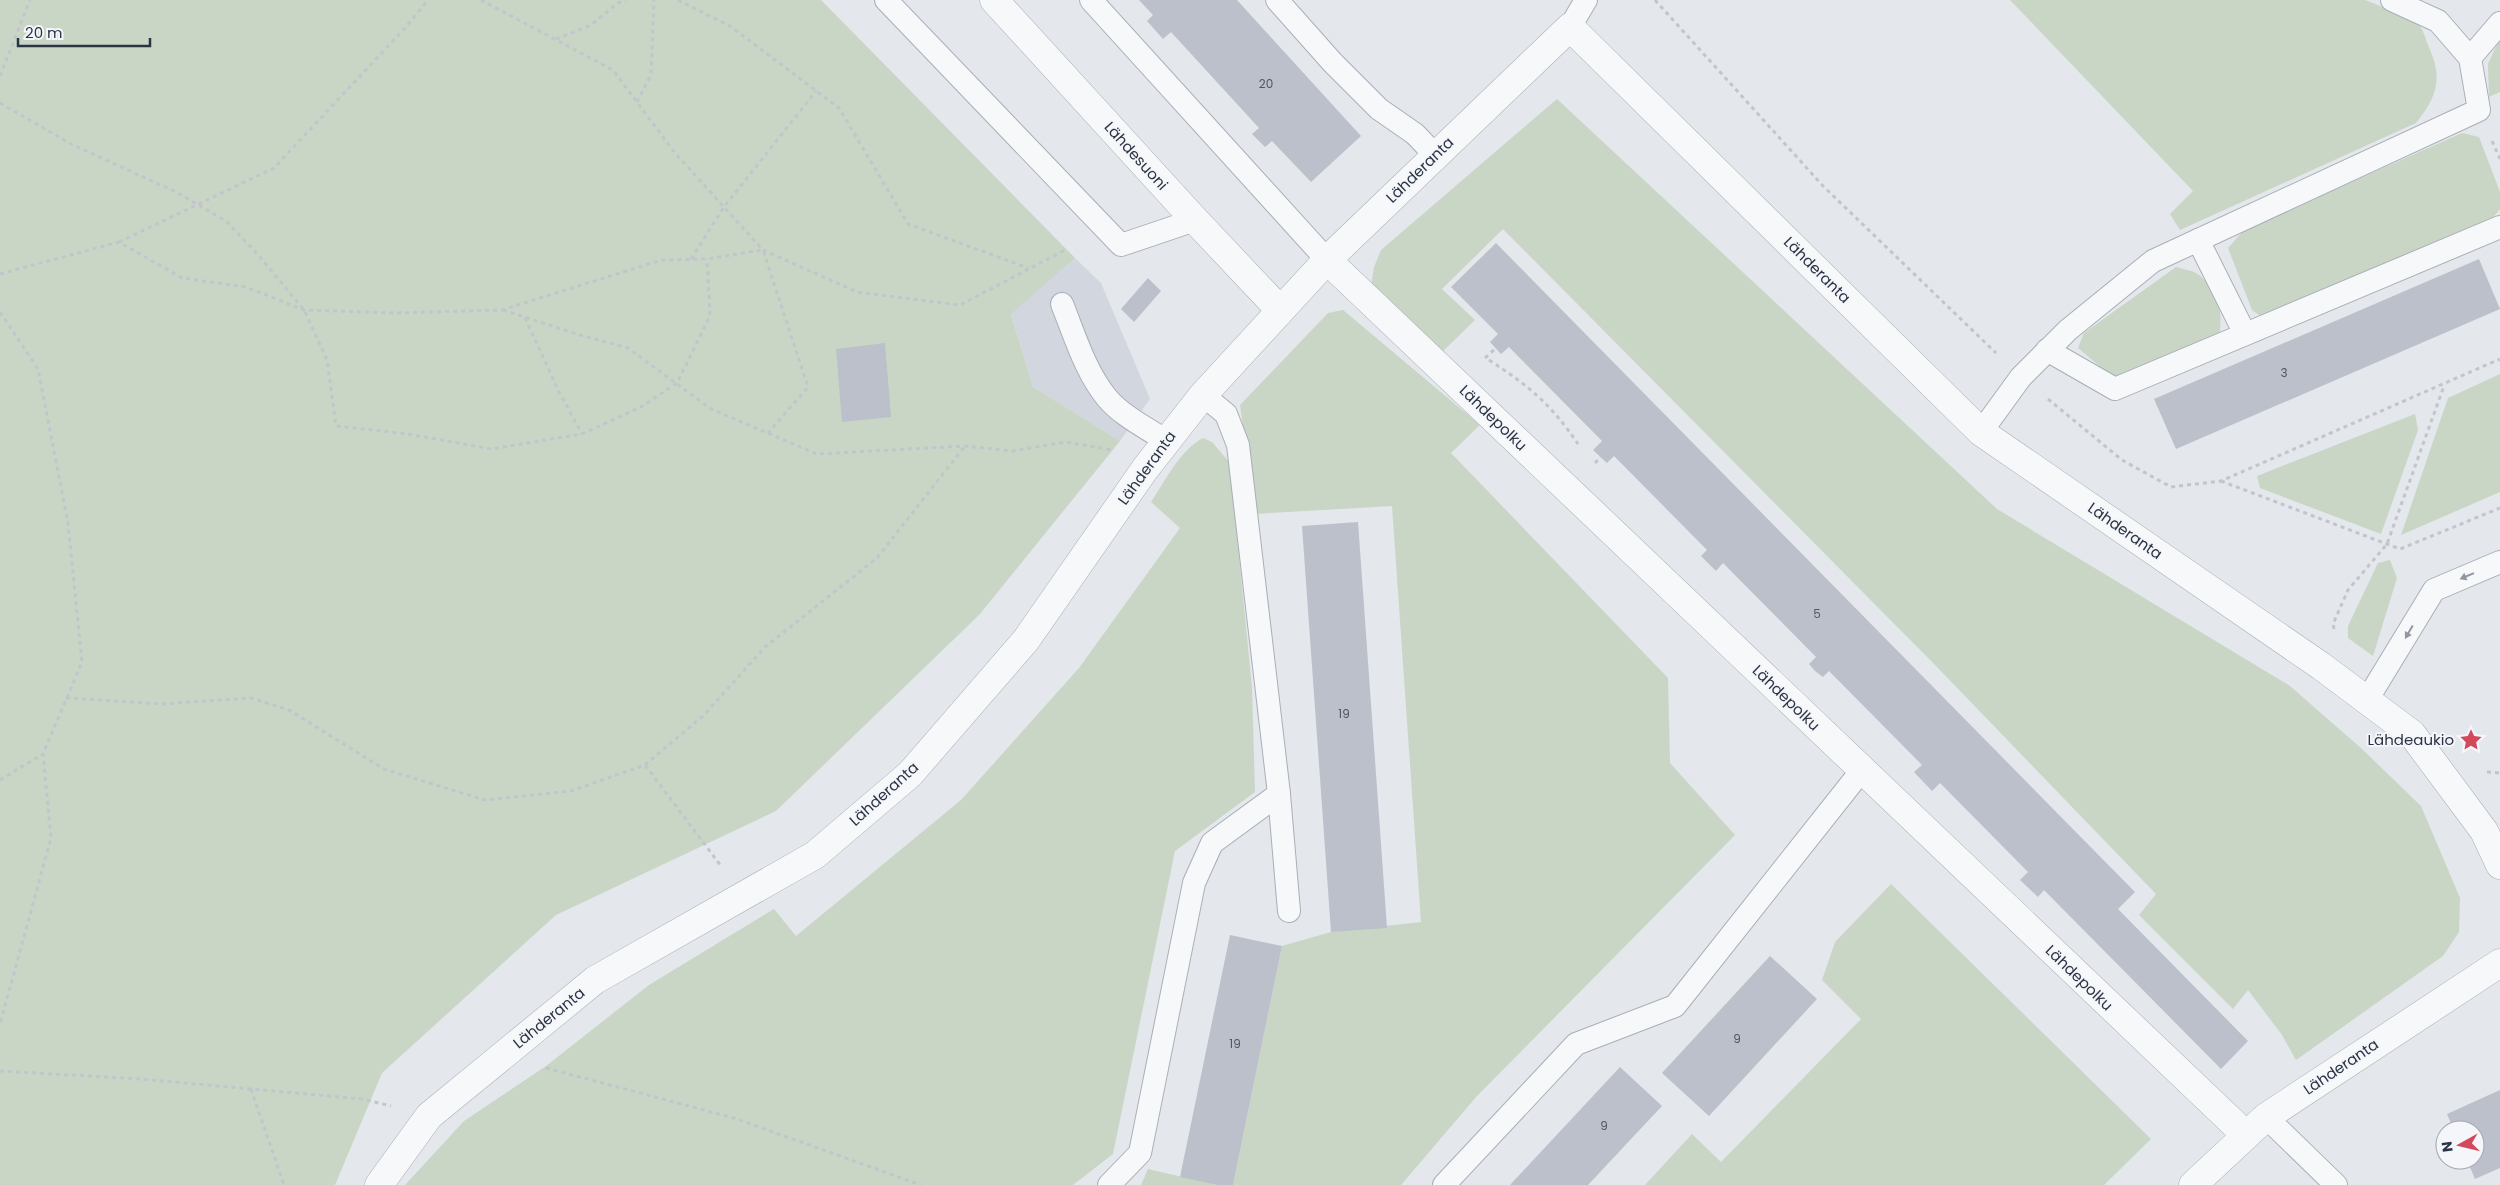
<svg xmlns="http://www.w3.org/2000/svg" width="2500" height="1185" viewBox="0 0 2500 1185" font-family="Poppins,sans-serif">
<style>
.built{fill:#d2d6de}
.green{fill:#c9d6c5}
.building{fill:#bbc0ca}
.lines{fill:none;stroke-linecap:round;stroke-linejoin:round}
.service-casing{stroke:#a9aeb7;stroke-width:24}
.minor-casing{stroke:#a9aeb7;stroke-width:29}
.path{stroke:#c2c5cb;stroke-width:3;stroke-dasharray:4 4;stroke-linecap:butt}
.service{stroke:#f7f8fa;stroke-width:22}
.minor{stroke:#f7f8fa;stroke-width:28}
.oneway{fill:#9196a0}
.labels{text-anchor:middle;stroke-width:4;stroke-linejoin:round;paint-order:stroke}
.number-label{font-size:12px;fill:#4f5766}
.street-label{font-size:15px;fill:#2b3445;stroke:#f4f6f9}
.poi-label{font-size:15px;fill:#2b3445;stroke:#f4f6f9;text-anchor:end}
</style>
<rect width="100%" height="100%" fill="#e4e7ec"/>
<polygon class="built" points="1075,258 1101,283 1150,399 1120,441 1033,387 1011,313"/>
<g class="green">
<polygon points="0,0 821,0 1075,258 1011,314 1033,387 1120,441 980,614 776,811 556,915 382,1073 335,1185 0,1185"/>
<path d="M2010,0h355c17,7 37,13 53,24 5,4 7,14 10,21 15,33 10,50 -12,78l-236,107 -10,-16 23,-23z"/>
<polygon points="2500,38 2500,92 2489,97 2488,64"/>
<polygon points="1557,99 1997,509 2290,686 2362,749 2421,806 2460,898 2459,932 2443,956 2296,1060 2282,1035 2248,990 2233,1009 2139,915 2156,894 1937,667 1503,229 1442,289 1475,320 1438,356 1371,286 1374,267 1381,250"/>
<polygon points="2462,133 2479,137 2500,192 2500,209 2492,219 2262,317 2252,310 2228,248 2244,230"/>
<path d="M2176,267c6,2 14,3 20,6 22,14 29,43 22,67l-103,39 -37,-31 6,-15z"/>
<polygon points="1343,310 1480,425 1451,453 1668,678 1670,763 1735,835 1477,1096 1401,1185 1233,1185 1282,946 1331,932 1421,922 1392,506 1255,514 1240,405 1328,313"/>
<polygon points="2500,374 2500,492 2401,535 2448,398"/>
<polygon points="2415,414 2418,430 2381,534 2260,488 2257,476"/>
<path d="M1203,438l9,4 18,21 22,225 3,104 -80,59 -62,303 -40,31h-668l59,-64 82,-55 103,-81 125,-76 22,27 165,-136 118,-132 101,-140 -29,-26c15,-22 28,-51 52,-64z"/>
<polygon points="2390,560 2397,578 2373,656 2348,638 2348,626 2378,563"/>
<polygon points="1891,884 2151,1139 2104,1185 1645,1185 1692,1134 1721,1162 1861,1019 1822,980 1835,942"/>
<polygon points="1148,1169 1217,1185 1141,1185"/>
</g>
<g class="building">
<polygon points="1139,0 1237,0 1361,136 1311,182 1272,141 1265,147 1252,134 1259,128 1171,32 1163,39 1147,21 1153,15"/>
<polygon points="1496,243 2135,892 2118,909 2248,1041 2221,1069 2044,890 2038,897 2020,880 2028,872 1940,783 1932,791 1914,772 1922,765 1829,671 1823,677 1815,671 1809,664 1816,657 1723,563 1716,571 1701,556 1707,550 1614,456 1607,463 1593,450 1602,441 1509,347 1501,354 1490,342 1498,334 1451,287"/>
<polygon points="2479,259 2500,309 2176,449 2154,399"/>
<polygon points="1148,278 1161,291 1134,322 1121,309"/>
<polygon points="885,343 891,417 842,422 836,349"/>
<polygon points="1358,522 1387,928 1331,932 1302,526"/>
<polygon points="1230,935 1282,946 1233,1185 1217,1185 1180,1177"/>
<polygon points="1770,956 1817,999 1709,1116 1662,1073"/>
<polygon points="1620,1067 1662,1106 1588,1185 1510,1185"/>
<polygon points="2500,1090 2500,1168 2475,1179 2467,1160 2475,1160 2475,1130 2454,1130 2447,1114"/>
</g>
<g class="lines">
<defs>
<g id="service">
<polyline points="886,0 1121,245 1195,220"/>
<polyline points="1091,0 1327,260"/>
<polyline points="1277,0 1333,63 1379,109 1415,134 1435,155"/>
<polyline points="1570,27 1586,0"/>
<polyline points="2470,58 2500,23"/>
<polyline points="2198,240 2245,334"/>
<path d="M1062,304c13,32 23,67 45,94 15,18 40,30 59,43"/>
<polyline points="2047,350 2115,389 2500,227"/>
<polyline points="1981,432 2021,377 2068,330 2153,261 2479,110 2470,58 2438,21 2392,0"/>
<polyline points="2367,700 2434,590 2500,562"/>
<polyline points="1279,794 1289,911"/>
<polyline points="2266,1117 2336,1185"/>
<polyline points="1109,1185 1140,1153 1194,883 1212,843 1279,794 1238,445 1226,414 1203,395"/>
<polyline points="1444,1185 1576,1044 1675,1006 1862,770"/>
</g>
<g id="minor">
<polyline points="994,0 1195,220 1279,309"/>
<polyline points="1327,260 2246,1135"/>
<polyline points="379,1185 429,1116 595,980 815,855 910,774 1026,640 1145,469 1203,395 1327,260 1570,27 1981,432 2321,666 2412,734 2484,831 2500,865"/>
<polyline points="2193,1185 2266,1117 2500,963"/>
</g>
</defs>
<use href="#service" class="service-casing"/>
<use href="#minor" class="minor-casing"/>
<g class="path">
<polyline points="481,0 613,70 675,153 763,250 857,292 960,305 1067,249"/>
<polyline points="678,0 730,26 839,108 908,224 1028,268"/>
<polyline points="1655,0 1823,186 1996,353"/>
<polyline points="556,39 591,25 618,3 626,0"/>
<polyline points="0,76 30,0"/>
<polyline points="637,102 651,75 654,0"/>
<polyline points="0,103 71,144 176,192 226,221 259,256 304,310 327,360 336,426 408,434 491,449 582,434 641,407 677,383 710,316 707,259"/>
<polyline points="2492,141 2500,159"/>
<polyline points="119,242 274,168 405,28 428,0"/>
<polyline points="691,259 724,207 816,91"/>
<polyline points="0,274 119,242 182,278 246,287 304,310 396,313 502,310 661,260 707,259 763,250 808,387 768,433"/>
<polyline points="503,310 580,335 628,348 711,409 817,454 965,446 1012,451 1066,442 1112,450"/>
<polyline points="0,312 38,369 68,523 82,662 43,754 51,838 0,1024"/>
<polyline points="525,318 558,390 582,434"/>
<polyline points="1485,358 1496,348"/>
<path d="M1489,360c40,26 62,44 89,84"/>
<polyline points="2048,399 2122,460 2171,487 2221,481 2500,359"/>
<polyline points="1595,463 1601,457"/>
<polyline points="2221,481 2400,549 2500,508"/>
<polyline points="2334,629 2333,624 2348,590 2387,544 2444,386"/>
<polyline points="66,698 161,704 251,698 289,710 384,769 485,800 571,791 645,765 721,866"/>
<polyline points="645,765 705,714 765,647 877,558 965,446"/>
<polyline points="2487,772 2500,773"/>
<polyline points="0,780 43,754"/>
<polyline points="546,1068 734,1118 921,1185"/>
<polyline points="0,1071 140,1079 362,1099 391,1106"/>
<polyline points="251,1089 284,1185"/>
</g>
<use href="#service" class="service"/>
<use href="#minor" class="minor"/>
</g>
<defs><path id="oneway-solid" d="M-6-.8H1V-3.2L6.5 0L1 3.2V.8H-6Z" transform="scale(1.25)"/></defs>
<g class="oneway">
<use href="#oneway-solid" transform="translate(2467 576) rotate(157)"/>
<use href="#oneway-solid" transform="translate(2409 632) rotate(120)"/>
</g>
<defs>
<symbol id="sight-bare" viewBox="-9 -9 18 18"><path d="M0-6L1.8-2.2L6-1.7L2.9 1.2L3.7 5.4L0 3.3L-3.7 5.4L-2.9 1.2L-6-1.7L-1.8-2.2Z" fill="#d1495b" stroke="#f4f6f9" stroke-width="2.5" paint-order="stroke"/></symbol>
</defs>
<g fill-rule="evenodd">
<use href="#sight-bare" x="2455" y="724" width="32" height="32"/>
</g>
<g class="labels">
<g class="number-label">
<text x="1266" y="88">20</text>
<text x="2284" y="377">3</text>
<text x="1817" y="618">5</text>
<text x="1344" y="718">19</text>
<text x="1737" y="1043">9</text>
<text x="1235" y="1048">19</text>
<text x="1604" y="1130">9</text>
</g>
<g class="street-label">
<text transform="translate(1136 156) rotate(48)" y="5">Lähdesuoni</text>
<text transform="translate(1420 170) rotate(-44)" y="5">Lähderanta</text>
<text transform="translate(1817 270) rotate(45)" y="5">Lähderanta</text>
<text transform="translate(1493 418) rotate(44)" y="5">Lähdepolku</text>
<text transform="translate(1147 468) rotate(-54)" y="5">Lähderanta</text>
<text transform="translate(2125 531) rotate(35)" y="5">Lähderanta</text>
<text transform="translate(1786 698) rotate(44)" y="5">Lähdepolku</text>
<text transform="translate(884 794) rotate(-42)" y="5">Lähderanta</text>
<text transform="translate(2079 978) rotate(44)" y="5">Lähdepolku</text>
<text transform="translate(549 1018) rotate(-39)" y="5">Lähderanta</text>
<text transform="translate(2341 1067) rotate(-34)" y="5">Lähderanta</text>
</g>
<g class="poi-label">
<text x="2454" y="745">Lähdeaukio</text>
</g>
</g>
<g transform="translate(2460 1145) rotate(262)"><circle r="24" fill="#f4f6f9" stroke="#a4a8b1"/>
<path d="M0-4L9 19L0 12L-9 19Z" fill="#d1495b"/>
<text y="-8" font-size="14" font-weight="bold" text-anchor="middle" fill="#2b3445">N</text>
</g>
<path d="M18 38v8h132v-8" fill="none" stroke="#2b3445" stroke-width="2.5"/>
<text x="25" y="38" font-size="15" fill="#2b3445" stroke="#f4f6f9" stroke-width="4" paint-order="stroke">20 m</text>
</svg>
